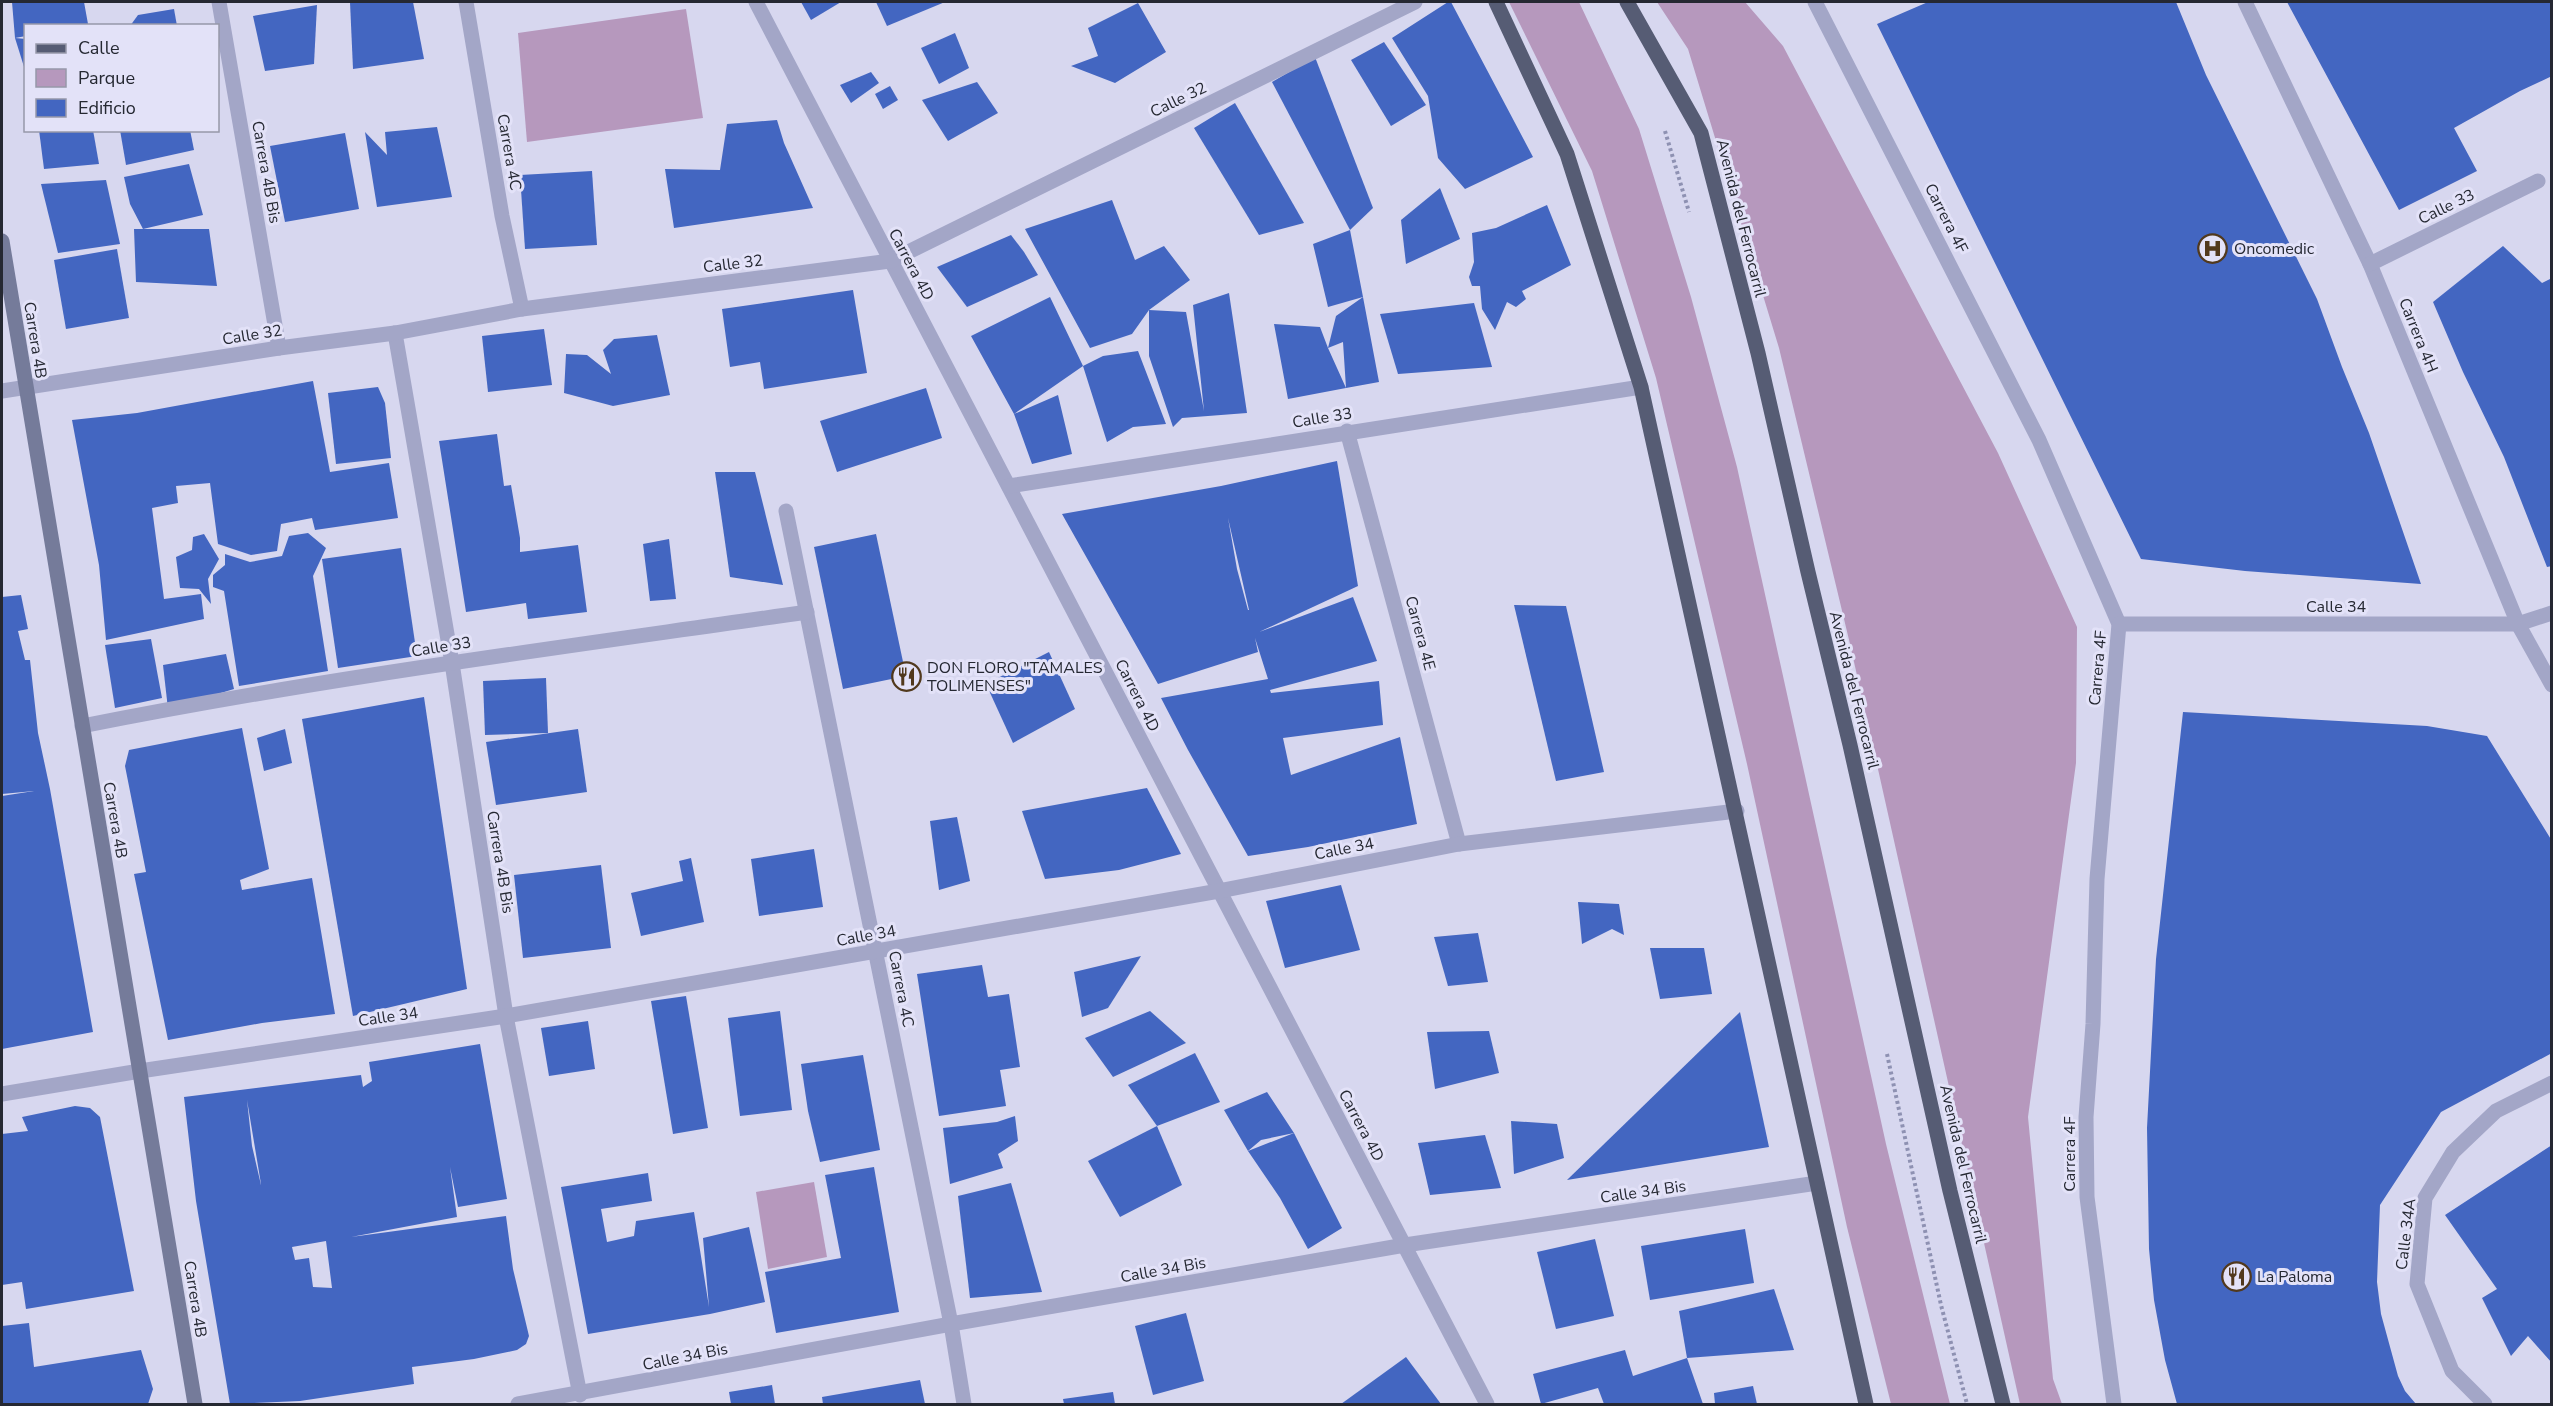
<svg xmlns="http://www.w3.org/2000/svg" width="2553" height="1406" viewBox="0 0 2553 1406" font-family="'Nunito Sans',sans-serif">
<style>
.green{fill:#b698bd}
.building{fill:#4366c1;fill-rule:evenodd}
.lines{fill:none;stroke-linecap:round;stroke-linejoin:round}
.path{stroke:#8e91b2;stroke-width:4;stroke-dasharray:3 3;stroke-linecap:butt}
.minor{stroke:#a3a6c7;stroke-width:15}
.secondary{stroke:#757b9a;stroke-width:15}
.primary{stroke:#565c74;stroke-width:15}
.labels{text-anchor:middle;stroke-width:6;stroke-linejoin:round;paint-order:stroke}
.street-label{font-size:16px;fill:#252832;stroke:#e3e2f8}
.poi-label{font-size:16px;fill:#252832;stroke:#e3e2f8;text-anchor:start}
</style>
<rect width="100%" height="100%" fill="#d7d7ef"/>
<g class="green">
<polygon points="1509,2 1579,2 1639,129 1691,297 1737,467 1886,1144 1950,1404 1891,1404 1847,1227 1747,764 1656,378 1592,171"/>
<polygon points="1657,2 1745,2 1783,46 1998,453 2077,627 2076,763 2028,1117 2053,1379 2062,1404 2020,1404 1850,644 1779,348 1688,49"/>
<polygon points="686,9 703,118 527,142 518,33"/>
<polygon points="814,1182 827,1257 768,1269 756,1192"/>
</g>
<g class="building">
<polygon points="12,2 84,2 88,24 26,26 26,36 15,38"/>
<polygon points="350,2 413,2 424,59 353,69"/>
<polygon points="801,2 841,2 811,20"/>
<polygon points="876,2 945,2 887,26"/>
<polygon points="1448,2 1451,2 1533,157 1465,189 1438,158 1428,96 1392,38"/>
<polygon points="1928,2 2176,2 2206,75 2317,299 2342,367 2369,433 2421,584 2245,571 2141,559 1877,24"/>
<polygon points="2287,2 2552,2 2552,76 2520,91 2454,128 2477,171 2399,210"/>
<polygon points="1138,3 1166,52 1115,83 1071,66 1098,56 1088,28"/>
<polygon points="317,5 314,64 265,71 253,16"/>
<polygon points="174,9 177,26 130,26 138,15"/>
<polygon points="955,33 969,68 939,84 921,48"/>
<polygon points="15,38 26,39 26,70 25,70"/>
<polygon points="1384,42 1426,105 1391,126 1351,60"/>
<polygon points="1315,57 1373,208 1350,230 1272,82"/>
<polygon points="871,72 879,83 851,103 840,85"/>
<polygon points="977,82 998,113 948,141 922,100"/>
<polygon points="890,86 898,100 883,109 875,94"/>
<polygon points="1235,103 1304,223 1259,235 1194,128"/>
<polygon points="777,120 784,143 813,208 674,228 665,169 720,170 727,124"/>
<polygon points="437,127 452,197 377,207 365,132 387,155 385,132"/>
<polygon points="39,130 93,130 99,164 44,169"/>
<polygon points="120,130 190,130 194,150 126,165"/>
<polygon points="345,133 359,209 285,222 270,146"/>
<polygon points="189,164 203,215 143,229 209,229 217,286 136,282 134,229 143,229 130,204 124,177"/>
<polygon points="592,171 597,245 525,249 520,175"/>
<polygon points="106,180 120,244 58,253 41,184"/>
<polygon points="1440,188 1460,239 1406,264 1401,220"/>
<polygon points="1112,200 1135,260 1164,246 1190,280 1149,310 1186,312 1204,411 1193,305 1229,293 1247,413 1182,418 1173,427 1149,356 1149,310 1132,334 1090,348 1025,229"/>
<polygon points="1547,205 1571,265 1522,291 1526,299 1516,307 1507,302 1495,330 1482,309 1480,286 1472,286 1469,277 1474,262 1472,233 1496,228"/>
<polygon points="1350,230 1363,297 1379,382 1346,388 1288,399 1274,324 1320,327 1328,348 1346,388 1343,342 1328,348 1336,316 1363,297 1328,307 1313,244"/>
<polygon points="1011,235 1024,252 1038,275 967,307 937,267"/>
<polygon points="2503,246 2542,283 2552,278 2552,566 2547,567 2504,457 2463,372 2433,302"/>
<polygon points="117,249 129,318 66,329 54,260"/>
<polygon points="853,290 867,373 764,389 760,362 730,367 722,309"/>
<polygon points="1050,297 1083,366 1014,414 1058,395 1072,454 1032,464 1014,414 971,336"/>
<polygon points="1474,303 1492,367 1398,374 1380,314"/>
<polygon points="544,329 552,385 488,392 482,336"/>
<polygon points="657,335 670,395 613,406 564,393 566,354 587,355 611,374 603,350 614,339"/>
<polygon points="1138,351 1166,424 1133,427 1107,442 1083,366 1103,356"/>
<polygon points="313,381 330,472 389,463 398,518 315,530 312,518 281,524 277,551 251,555 218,544 210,483 176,486 178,503 152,508 164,599 201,594 204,619 106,640 99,565 72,420 137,413"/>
<polygon points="378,387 385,403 391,458 336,464 328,393"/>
<polygon points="926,388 942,438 837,472 820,421"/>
<polygon points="497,434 504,486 511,485 520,538 520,552 578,545 587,612 528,619 526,603 466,612 439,441"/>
<path d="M1337,461l21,125 -99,46 94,-35 24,64 -107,29 1,3 108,-12 4,44 -100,13 8,37 109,-38 17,87 -109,23 -60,9 -60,-106 -27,-52 107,-19 -13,-41 3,14 -100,32 -96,-170 159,-28zM1228,518l21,92h-1l-11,-41z"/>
<polygon points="715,472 755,472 783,585 730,577"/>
<polygon points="308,533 326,548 313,576 328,671 239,686 224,591 213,587 213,575 225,565 225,554 250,562 282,556 289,536"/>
<polygon points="204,534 219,559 208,579 211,604 199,589 180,588 176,557 192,550 193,537"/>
<polygon points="876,534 906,676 843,689 814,547"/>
<polygon points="669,539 676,599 650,601 643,544"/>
<polygon points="401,548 417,656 338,668 322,559"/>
<polygon points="21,595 28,629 18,631 25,660 30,660 38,733 50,789 93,1032 2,1049 2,796 34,791 2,794 2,597"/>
<polygon points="1514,605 1566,606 1604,772 1556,781"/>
<polygon points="151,639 162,698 115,708 105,645"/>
<polygon points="1049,652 1075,709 1013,743 986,684"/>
<polygon points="226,654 234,689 168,709 163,665"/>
<polygon points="546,678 548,733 485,735 483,681"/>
<polygon points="424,697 467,989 353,1016 302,719"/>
<polygon points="2183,712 2427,726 2487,736 2552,841 2552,1053 2441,1112 2380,1205 2377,1282 2381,1314 2398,1376 2405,1391 2416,1404 2177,1404 2165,1360 2154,1300 2149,1249 2147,1128 2156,959"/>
<polygon points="242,728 269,869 240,880 242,890 312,878 335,1014 262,1023 168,1040 134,874 146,872 125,766 129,750"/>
<polygon points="285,729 292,763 264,771 257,738"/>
<polygon points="578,729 587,792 496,805 486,742"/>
<polygon points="1147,788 1181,854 1119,870 1045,879 1022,811"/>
<polygon points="957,817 970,881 939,890 930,821"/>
<polygon points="814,849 823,907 759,916 751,859"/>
<polygon points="691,858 704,922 641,936 631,893 683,881 679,861"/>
<polygon points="601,865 611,948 523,958 514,875"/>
<polygon points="1341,885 1360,950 1285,968 1266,901"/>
<polygon points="1578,902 1619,904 1624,935 1612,929 1582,944"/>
<polygon points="1478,933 1488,982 1448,986 1434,937"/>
<polygon points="1650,948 1704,948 1712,994 1660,999"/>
<polygon points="1141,956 1108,1008 1082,1017 1074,972"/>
<polygon points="982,965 988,997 1009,994 1020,1067 1000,1070 1006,1106 939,1116 917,974"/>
<polygon points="686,996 708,1128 673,1134 651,1001"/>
<polygon points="780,1011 792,1110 740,1116 728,1018"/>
<polygon points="1150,1011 1186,1043 1113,1077 1085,1038"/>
<polygon points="1740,1012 1769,1147 1567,1180"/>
<polygon points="588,1021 595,1069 549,1076 541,1028"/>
<polygon points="1489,1031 1499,1073 1435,1089 1427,1032"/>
<path d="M480,1044l27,155 -49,8 -8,-40 7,50 -106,20 155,-21 7,53 16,67 -3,8 -9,6 -43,9 -62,8 2,17 -114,17 -70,3 -34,-203 -12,-104 177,-22 2,12 9,-6 -3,-19zM247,1100l14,84v1l-9,-39zM326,1241l6,47 -19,-1 -4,-29 -14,2 -3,-13z"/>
<polygon points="1195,1053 1220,1102 1157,1126 1128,1085"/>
<polygon points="863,1055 880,1150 820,1162 808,1111 801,1064"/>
<polygon points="1267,1092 1294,1133 1261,1140 1248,1151 1224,1110"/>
<polygon points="75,1106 90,1108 100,1117 134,1291 26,1309 22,1282 2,1285 2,1134 28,1131 22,1117"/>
<polygon points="1015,1116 1018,1141 998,1154 1003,1168 950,1184 943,1128 997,1122"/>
<polygon points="1511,1121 1557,1124 1564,1158 1514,1174"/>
<polygon points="1157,1126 1182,1185 1120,1217 1088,1161"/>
<polygon points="1294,1133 1342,1228 1308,1249 1280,1198 1248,1151"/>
<polygon points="1485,1135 1501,1188 1430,1195 1418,1143"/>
<polygon points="2552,1145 2552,1363 2528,1336 2511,1356 2482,1298 2497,1289 2445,1215"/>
<polygon points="874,1167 899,1312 776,1333 765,1272 841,1258 825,1175"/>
<polygon points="648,1173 652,1201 601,1209 607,1242 634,1236 636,1221 694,1212 709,1307 703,1238 749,1227 765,1302 710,1314 588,1334 561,1187"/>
<polygon points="1011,1183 1042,1292 970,1298 958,1196"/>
<polygon points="1745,1229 1754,1283 1650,1300 1641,1246"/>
<polygon points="1595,1239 1614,1316 1556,1329 1537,1252"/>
<polygon points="1774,1289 1794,1350 1687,1358 1679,1311"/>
<polygon points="1186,1313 1204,1381 1153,1395 1135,1326"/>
<polygon points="29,1323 34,1367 141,1350 153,1389 148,1404 2,1404 2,1326"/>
<polygon points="1625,1350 1633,1376 1687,1358 1703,1404 1604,1404 1598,1388 1541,1404 1533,1374"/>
<polygon points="1406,1357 1441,1404 1341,1404"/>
<polygon points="920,1380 925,1404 823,1404 822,1397"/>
<polygon points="772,1385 775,1404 731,1404 729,1392"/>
<polygon points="1753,1386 1757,1404 1715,1404 1714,1393"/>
<polygon points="1113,1392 1115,1404 1064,1404 1063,1399"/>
</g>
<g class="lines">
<g class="path">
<polyline points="1665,131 1689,212"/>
<polyline points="1887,1054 1941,1305 1967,1404"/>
</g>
<g class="minor">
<polyline points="219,2 279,348"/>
<polyline points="466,2 502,216 522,309"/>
<polyline points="756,2 1487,1404"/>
<polyline points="1815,2 2039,440 2119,624 2097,879 2093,1024 2086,1117 2087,1197 2114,1404"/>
<polyline points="2245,2 2370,264 2518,624 2552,685"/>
<polyline points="2370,264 2538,181"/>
<polyline points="395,333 452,663 506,1016 580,1395"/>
<polyline points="2,391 279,348 395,333 522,309 890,261 1415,2"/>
<polyline points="1347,431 1459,844"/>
<polyline points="1009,486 1641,387"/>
<polyline points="786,511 951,1324 964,1404"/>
<polyline points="2119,624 2518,624 2552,613"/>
<path d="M82,726c240,-48 483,-79 725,-114"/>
<polyline points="2,1094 140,1071 506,1016 1219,891 1459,844 1737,811"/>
<polyline points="518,1404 951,1324 1405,1245 1817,1183"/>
<polyline points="2485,1404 2452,1371 2417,1284 2425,1198 2453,1152 2496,1111 2552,1083"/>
</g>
<polyline class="secondary" points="2,241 195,1404"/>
<g class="primary">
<polyline points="1496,2 1567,154 1641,387 1866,1404"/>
<polyline points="1627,2 1701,133 1758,353 1808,572 1850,745 1950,1191 2003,1404"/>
</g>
</g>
<defs>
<symbol id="hospital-ring" viewBox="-11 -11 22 22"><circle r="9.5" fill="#e3e2f8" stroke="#51391d" stroke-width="1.5"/><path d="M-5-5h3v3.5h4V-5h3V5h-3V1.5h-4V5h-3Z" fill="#51391d"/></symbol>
<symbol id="restaurant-ring" viewBox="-11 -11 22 22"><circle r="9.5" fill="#e3e2f8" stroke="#51391d" stroke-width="1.5"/><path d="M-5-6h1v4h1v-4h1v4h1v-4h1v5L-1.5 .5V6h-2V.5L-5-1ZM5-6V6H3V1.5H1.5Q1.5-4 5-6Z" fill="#51391d"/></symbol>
</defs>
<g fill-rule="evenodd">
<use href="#hospital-ring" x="2196" y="232" width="33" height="33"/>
<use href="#restaurant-ring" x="890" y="660" width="33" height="33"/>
<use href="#restaurant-ring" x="2220" y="1260" width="33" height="33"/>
</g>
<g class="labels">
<g class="street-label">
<text transform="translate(1178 99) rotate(-26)" y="6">Calle 32</text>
<text transform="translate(510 152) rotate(80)" y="6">Carrera 4C</text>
<text transform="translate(267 172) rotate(80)" y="6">Carrera 4B Bis</text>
<text transform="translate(2446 206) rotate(-26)" y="6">Calle 33</text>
<text transform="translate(1742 218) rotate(76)" y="6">Avenida del Ferrocarril</text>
<text transform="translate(1947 218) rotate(63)" y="6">Carrera 4F</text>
<text transform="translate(733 263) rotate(-7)" y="6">Calle 32</text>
<text transform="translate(912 264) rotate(62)" y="6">Carrera 4D</text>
<text transform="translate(252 334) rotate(-9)" y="6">Calle 32</text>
<text transform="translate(2419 335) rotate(68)" y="6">Carrera 4H</text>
<text transform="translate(36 340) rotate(81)" y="6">Carrera 4B</text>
<text transform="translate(1322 417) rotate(-9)" y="6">Calle 33</text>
<text x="2336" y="612">Calle 34</text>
<text transform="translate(1421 633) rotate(75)" y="6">Carrera 4E</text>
<text transform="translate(441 646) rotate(-9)" y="6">Calle 33</text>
<text transform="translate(2097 668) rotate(-85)" y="6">Carrera 4F</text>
<text transform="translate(1855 690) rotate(76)" y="6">Avenida del Ferrocarril</text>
<text transform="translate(1138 695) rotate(63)" y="6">Carrera 4D</text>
<text transform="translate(116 820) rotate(80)" y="6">Carrera 4B</text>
<text transform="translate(1344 848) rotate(-11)" y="6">Calle 34</text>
<text transform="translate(501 862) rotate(81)" y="6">Carrera 4B Bis</text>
<text transform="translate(866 935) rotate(-10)" y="6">Calle 34</text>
<text transform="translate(902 989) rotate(79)" y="6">Carrera 4C</text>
<text transform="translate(388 1016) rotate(-8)" y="6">Calle 34</text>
<text transform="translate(1362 1125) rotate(62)" y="6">Carrera 4D</text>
<text transform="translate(2069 1154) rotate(-90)" y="6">Carrera 4F</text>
<text transform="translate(1964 1164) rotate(77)" y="6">Avenida del Ferrocarril</text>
<text transform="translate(1643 1191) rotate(-8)" y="6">Calle 34 Bis</text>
<text transform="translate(2405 1234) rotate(-83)" y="6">Calle 34A</text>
<text transform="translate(1163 1269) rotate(-10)" y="6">Calle 34 Bis</text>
<text transform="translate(196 1299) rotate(81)" y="6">Carrera 4B</text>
<text transform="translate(685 1356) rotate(-11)" y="6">Calle 34 Bis</text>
</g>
<g class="poi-label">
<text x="2234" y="254">Oncomedic</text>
<text x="927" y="673">DON FLORO "TAMALES<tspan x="927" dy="18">TOLIMENSES"</tspan></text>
<text x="2257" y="1282">La Paloma</text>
</g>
</g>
<rect width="2553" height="1406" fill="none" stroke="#252832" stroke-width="6"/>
<rect x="24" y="24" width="195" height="108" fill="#e3e2f8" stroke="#9798a9" stroke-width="1.5"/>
<rect x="36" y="44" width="30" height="9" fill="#565c74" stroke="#9798a9" stroke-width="1.5"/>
<text x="78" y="54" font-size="18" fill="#252832">Calle</text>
<rect x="36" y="69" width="30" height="18" fill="#b698bd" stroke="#9798a9" stroke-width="1.5"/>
<text x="78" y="84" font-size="18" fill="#252832">Parque</text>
<rect x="36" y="99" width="30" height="18" fill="#4366c1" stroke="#9798a9" stroke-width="1.5"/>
<text x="78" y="114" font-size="18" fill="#252832">Edificio</text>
</svg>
